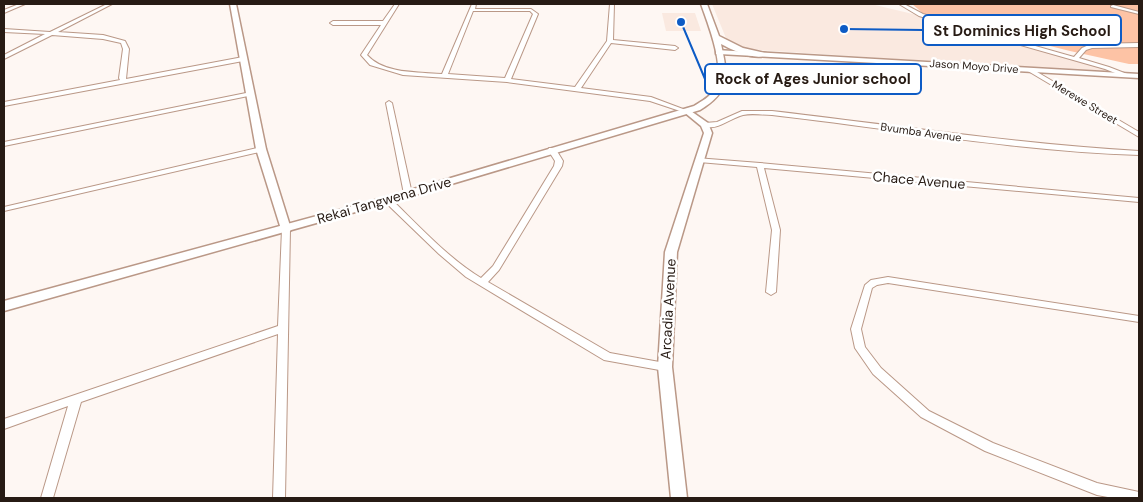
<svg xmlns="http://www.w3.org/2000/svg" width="1143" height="502" viewBox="0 0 1143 502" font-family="'DM Sans',sans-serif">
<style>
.built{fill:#fae9e0}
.green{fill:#fdc3a5}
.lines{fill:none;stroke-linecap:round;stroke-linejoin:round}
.minor-casing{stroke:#ba9887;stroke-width:2}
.tertiary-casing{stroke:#ba9887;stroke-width:3}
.secondary-casing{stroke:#ba9887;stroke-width:3}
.minor{fill:#fff;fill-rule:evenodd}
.tertiary{fill:#fff;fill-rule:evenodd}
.secondary{fill:#fff;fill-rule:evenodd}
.labels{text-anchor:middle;stroke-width:5;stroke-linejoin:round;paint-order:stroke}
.far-street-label{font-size:11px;fill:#271b14;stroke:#fff}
.street-label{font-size:14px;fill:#271b14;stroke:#fff}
.leader{fill:none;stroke:#0d5bc5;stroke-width:2}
.callout-dot{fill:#0d5bc5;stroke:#fff;stroke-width:2}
.callout{fill:#fff;stroke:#0d5bc5;stroke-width:2}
.callout-label{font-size:15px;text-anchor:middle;font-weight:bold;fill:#271b14}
</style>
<rect width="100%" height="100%" fill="#fef7f3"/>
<g class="built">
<polygon points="712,4 871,4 917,15 1111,70 1113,73 743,49 728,43"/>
<polygon points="662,13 695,13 701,31 666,31"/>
</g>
<polygon class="green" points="912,4 1139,4 1139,64 1129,64 1070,51 925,15"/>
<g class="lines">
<defs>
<g id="minor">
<polygon points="19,4 25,4 4,13 4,10"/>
<polygon points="107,4 112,4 58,32 103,35 125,41 129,49 126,79 243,57 246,59 243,61 4,106 4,102 120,80 119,78 123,49 121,43 103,39 52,35 4,59 4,55 45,34 4,32 4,29 50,32"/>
<path d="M395,4h4l-32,51c17,19 51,17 75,19l30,-70h4l-1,5h56l7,5 -27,65 64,8 32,-46 3,-37h4l-1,36 62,6 3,2 -3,2 -64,-7 -30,45 70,9 40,15 -1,1h-4l-36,-12 -143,-19 -104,-7 -33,-10 -9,-10 20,-30h-48l-3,-2 3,-2h50zM473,11h57l3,3 -28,64 -57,-4z"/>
<polygon points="899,4 904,4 923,14 1074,57 1082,48 1091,44 1139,43 1139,47 1092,48 1086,50 1079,58 1109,67 1127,74 1127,76 1125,77 1105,69 919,16"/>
<polygon points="1113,5 1139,12 1139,14 1111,7 1111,6"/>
<polygon points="1028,69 1032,69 1139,132 1139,137 1028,71"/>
<polygon points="251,92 254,94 253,95 4,146 4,142"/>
<polygon points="389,101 392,103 412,194 408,196 404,194 386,103"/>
<path d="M742,111h30c122,14 244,33 367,40v4c-123,-4 -245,-26 -367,-40 -9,0 -20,-2 -29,0 -13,3 -28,18 -41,10l3,-2 12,-1z"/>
<polygon points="261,147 265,149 264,151 4,211 4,207"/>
<path d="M549,148h6l8,13 -1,5 -63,104 -11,12 122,71 55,10 4,1 1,3 -1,3 -4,1 -61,-11 -138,-83 -27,-23 -56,-54 4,-2h3c27,26 59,61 91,80l12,-12 61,-100 1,-5 -7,-11z"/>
<polygon points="696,158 760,163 1139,198 1139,202 764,168 780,230 776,292 771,295 766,292 772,230 757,167 699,162 696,162"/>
<polygon points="286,226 290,229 285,498 273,498 278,334 81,402 53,498 41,498 68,406 4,429 4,419 278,326 282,229"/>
<polygon points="888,277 1139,316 1139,322 888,283 877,285 872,288 861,329 865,347 881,368 929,411 993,443 1097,483 1139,492 1139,498 1113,498 1097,495 985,451 921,417 873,374 855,348 851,329 865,285 871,280"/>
</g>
<g id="tertiary">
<polygon points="230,4 236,4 266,149 291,229 290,231 282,231 281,229 256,149"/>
<polygon points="716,50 1139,74 1139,78 719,54 716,54"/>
<polygon points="688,109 708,123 712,133 677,252 672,367 687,498 671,498 658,367 665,252 704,133 701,126 684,112"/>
</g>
<path id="secondary" d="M701,4h6l12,32 24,12 26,6c-12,8 -37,-4 -48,-10 7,32 10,47 -21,66l-309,92 -387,109v-10l379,-103 311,-92c8,-5 16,-9 21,-17 11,-21 -7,-65 -14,-85z"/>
</defs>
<use href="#minor" class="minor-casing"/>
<use href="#tertiary" class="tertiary-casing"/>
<use href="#secondary" class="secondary-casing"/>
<use href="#minor" class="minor"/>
<use href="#tertiary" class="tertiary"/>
<use href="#secondary" class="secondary"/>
</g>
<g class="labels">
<g class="far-street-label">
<text transform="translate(974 66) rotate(4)" y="4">Jason Moyo Drive</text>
<text transform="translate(1085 102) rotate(31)" y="4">Merewe Street</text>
<text transform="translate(921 132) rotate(8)" y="4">Bvumba Avenue</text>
</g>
<g class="street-label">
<text transform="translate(919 180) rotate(5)" y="5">Chace Avenue</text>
<text transform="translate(384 200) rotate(-16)" y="5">Rekai Tangwena Drive</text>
<text transform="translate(668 309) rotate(-87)" y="5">Arcadia Avenue</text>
</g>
</g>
<path class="leader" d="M844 29L923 30M681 22L705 79"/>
<g class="callout-dot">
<circle cx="844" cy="29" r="5"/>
<circle cx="681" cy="22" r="5"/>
</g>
<g class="callout">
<rect x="923" y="15" width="198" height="30" rx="5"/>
<rect x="705" y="64" width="216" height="30" rx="5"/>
</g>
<g class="callout-label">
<text x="1022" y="36">St Dominics High School</text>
<text x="813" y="84">Rock of Ages Junior school</text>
</g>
<rect width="1143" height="502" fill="none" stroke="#271b14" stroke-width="10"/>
</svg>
